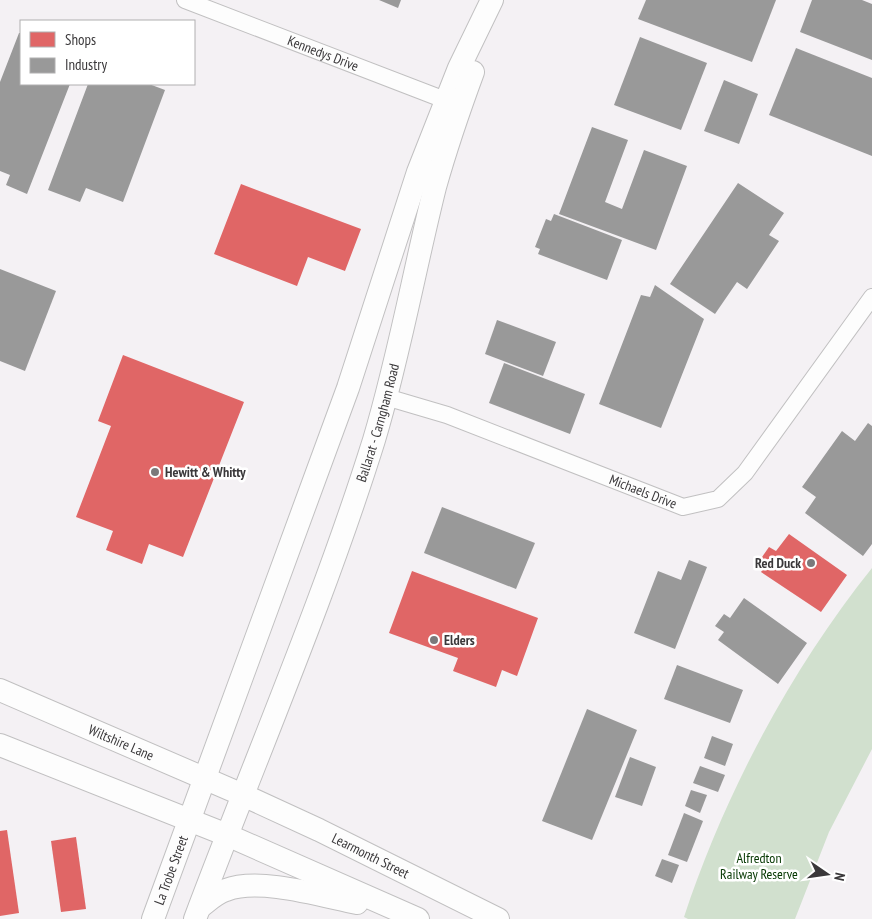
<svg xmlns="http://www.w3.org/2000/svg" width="872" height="919" viewBox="0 0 872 919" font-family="'PT Sans Narrow',sans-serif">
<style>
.green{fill:#d1e0ce}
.shops{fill:#e06666}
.industry{fill:#999}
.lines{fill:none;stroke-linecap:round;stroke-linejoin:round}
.street-casing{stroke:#c1c0c1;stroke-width:18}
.secondary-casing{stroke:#c1c0c1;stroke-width:24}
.street{stroke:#fdfdfd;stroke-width:16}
.secondary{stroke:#fdfdfd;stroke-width:22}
.poi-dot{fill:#7b797b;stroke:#fff;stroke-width:2}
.labels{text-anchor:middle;stroke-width:5;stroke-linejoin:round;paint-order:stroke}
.street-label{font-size:14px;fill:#3a383a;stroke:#fff}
.poi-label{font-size:14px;font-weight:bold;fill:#3a383a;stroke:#fff;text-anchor:start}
.park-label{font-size:14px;fill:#043700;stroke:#fff}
</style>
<rect width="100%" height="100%" fill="#f4f1f4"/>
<path class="green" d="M872,568v181l-43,83 -34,87h-107l-4,-2c40,-122 107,-248 188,-349z"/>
<g class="shops">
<polygon points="241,184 361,229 345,271 308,257 297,286 214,254"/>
<polygon points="123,355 244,402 183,557 149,544 142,564 106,550 113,531 76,517 111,426 98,421"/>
<polygon points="789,534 847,575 821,612 761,572 766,565 760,560 769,547 776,551"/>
<polygon points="412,571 538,618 517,676 502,670 496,687 453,671 458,658 389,633"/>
<polygon points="7,830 19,913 0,916 0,831"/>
<polygon points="76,837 86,909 61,912 51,841"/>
</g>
<g class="industry">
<polygon points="379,0 401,0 398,8"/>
<polygon points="646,0 776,0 752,62 638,19"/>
<polygon points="812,0 862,0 872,4 872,60 800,32"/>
<polygon points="19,33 21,33 21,84 70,84 27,194 6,185 10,175 0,171 0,82"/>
<polygon points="640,37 707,63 681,130 614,105"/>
<polygon points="796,48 872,78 872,156 769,115"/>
<polygon points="724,80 758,94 739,144 704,131"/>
<polygon points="88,84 149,84 165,90 123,202 86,188 80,202 48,190"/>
<polygon points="592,127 628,140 605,202 622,209 644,150 687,166 656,250 559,214"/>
<polygon points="738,183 784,213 769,235 779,241 747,289 737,282 715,314 670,284"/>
<polygon points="554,214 622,240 607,280 538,254 540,249 535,247 546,219 551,221"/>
<polygon points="0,269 56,291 25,371 0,361"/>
<polygon points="655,285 704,319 661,428 599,404 641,295 650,297"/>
<polygon points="497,320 556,342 543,376 485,354"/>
<polygon points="504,363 585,394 570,434 489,403"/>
<polygon points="868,423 872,426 872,544 863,556 805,513 816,497 802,487 842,431 855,441"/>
<polygon points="442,507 535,543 516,589 424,553"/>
<polygon points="689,560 707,567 675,649 634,633 658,571 681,580"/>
<polygon points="744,598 807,643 778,684 718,640 724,632 715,626 724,614 730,618"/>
<polygon points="677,665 743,690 730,723 664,699"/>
<polygon points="587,709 637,730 592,840 542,821"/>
<polygon points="712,736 733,744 725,766 704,758"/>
<polygon points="630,757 656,767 642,806 615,797"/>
<polygon points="700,766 725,775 718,792 693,783"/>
<polygon points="691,790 707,795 700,813 685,806"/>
<polygon points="684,813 703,821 687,862 668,855"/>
<polygon points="662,859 679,865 672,883 655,876"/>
</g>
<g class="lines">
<defs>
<g id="street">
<path id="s1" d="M185,0l260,100"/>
<path id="s2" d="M386,397l61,18 236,92 35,-8 27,-26 127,-176"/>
</g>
<g id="secondary">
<path id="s3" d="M0,690l243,105 76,35 179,89"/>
<polyline points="0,745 227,835 418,919"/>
<path d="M200,907c8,-6 16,-14 26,-17 33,-13 96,6 131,13"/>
<path id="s4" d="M153,919l195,-531 70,-216 41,-104 33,-68"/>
<path id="s5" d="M195,919c60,-160 128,-316 179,-479 25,-83 40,-169 61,-253 11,-39 24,-77 38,-115"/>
</g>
</defs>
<use href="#street" class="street-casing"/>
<use href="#secondary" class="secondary-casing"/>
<use href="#street" class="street"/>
<use href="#secondary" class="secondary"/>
</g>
<g class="poi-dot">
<circle cx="155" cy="472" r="5"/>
<circle cx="811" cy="563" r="5"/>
<circle cx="434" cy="640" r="5"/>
</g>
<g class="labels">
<g class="street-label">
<text dy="5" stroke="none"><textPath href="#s1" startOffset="148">Kennedys Drive</textPath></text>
<text dy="5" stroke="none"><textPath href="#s5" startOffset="529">Ballarat - Carngham Road</textPath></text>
<text dy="5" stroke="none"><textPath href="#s2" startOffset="274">Michaels Drive</textPath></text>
<text dy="5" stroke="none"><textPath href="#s3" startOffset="132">Wiltshire Lane</textPath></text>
<text dy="5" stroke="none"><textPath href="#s3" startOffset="406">Learmonth Street</textPath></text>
<text dy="5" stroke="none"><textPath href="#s4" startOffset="52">La Trobe Street</textPath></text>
</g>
<g class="poi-label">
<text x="165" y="477">Hewitt &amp; Whitty</text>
<text x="801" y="568" text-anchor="end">Red Duck</text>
<text x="444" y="645">Elders</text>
</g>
<g class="park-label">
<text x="759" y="863">Alfredton<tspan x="759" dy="16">Railway Reserve</tspan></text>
</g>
</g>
<rect x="20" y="20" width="175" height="65" fill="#ffffff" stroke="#b0afb0"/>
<rect x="30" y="32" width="25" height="15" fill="#e06666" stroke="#b0afb0"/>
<text x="65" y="45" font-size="15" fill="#3a383a">Shops</text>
<rect x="30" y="58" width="25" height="15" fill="#999999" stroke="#b0afb0"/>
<text x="65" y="70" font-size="15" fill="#3a383a">Industry</text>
<g transform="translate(827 874) rotate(103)" stroke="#ffffff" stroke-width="4" paint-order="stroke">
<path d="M0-4L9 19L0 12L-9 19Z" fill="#3a383a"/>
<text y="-8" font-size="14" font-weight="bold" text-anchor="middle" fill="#3a383a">N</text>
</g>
</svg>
